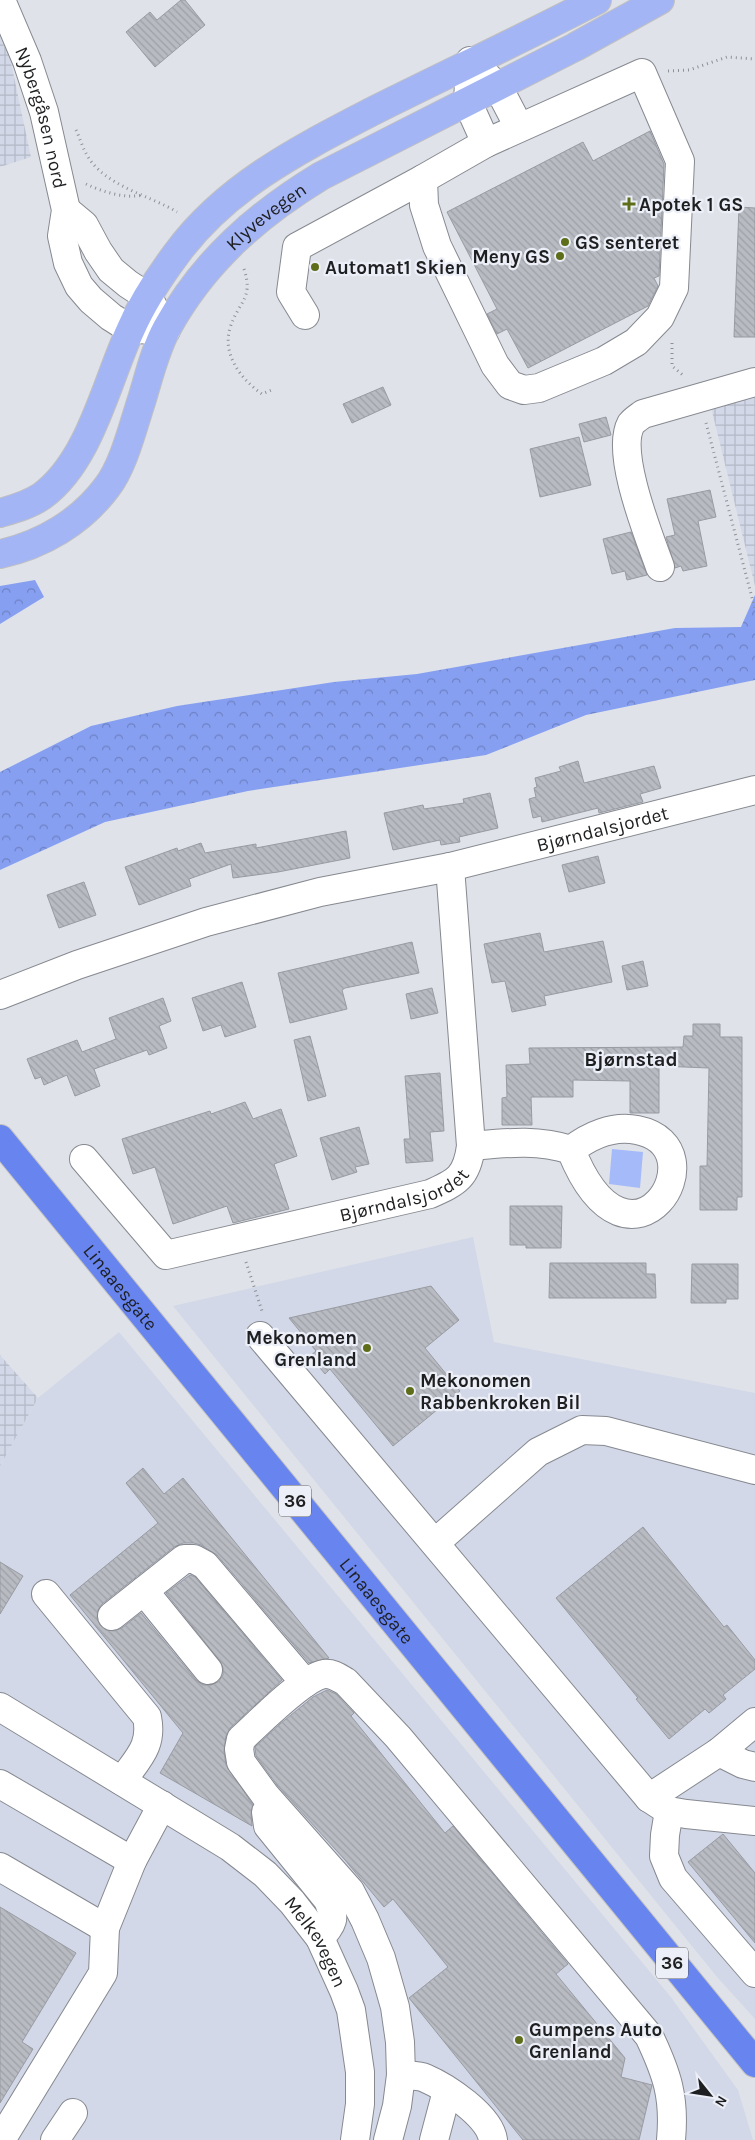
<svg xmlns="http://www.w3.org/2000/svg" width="755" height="2140" viewBox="0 0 755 2140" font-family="Karla,sans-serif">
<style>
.built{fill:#d2d8e7}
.industrial{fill:url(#industrial-grid)}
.forest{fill:url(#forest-crowns)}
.green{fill:#a5baf9}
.building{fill:url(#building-back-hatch);stroke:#989ba2}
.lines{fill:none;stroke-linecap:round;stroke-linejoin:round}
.minor-casing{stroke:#868990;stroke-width:30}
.major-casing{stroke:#c0c0c1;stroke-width:30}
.highway-casing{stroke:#c0c0c1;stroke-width:30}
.path{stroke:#8e9095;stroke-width:3;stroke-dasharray:1 4;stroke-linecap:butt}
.minor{stroke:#fff;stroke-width:28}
.major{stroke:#a4b5f5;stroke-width:28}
.highway{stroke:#6784ef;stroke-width:28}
.poi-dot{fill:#5d6d19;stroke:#eceff7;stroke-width:2}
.labels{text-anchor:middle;stroke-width:4.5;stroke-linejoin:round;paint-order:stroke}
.shield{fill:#eceff7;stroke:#5c5d61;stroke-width:1}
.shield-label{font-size:18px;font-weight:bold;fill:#1e1f21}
.street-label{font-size:19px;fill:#1e1f21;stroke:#eceff7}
.poi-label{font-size:19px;font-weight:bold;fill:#1e1f21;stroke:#eceff7;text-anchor:start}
.neighbourhood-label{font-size:20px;font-weight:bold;fill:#1e1f21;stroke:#eceff7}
</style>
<defs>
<pattern id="industrial-grid" width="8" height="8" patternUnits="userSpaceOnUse" patternTransform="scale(1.25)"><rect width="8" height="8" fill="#d2d8e7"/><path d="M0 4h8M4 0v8" fill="none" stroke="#b4b9c6"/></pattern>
<pattern id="forest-crowns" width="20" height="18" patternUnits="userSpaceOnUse" patternTransform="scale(1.25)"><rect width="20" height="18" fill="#869ff1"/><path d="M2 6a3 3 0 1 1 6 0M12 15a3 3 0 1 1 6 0" fill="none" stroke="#6d81c3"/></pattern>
<pattern id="building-back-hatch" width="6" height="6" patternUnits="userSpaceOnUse" patternTransform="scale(1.25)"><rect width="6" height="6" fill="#b8bbc2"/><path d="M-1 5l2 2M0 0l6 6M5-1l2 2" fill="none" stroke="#9ea0a6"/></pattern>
</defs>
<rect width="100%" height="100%" fill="#dfe2e9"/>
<g class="built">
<polygon points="473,1237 494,1342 755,1393 755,2019 717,1977 173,1306"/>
<polygon points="119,1332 670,1996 738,2090 753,2140 0,2140 0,1466 38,1398"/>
</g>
<g class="industrial">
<polygon points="0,37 10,58 31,157 0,167"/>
<polygon points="755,378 755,586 707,391"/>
<polygon points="0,1355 38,1398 0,1466"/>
</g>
<g class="forest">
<polygon points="35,580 44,597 0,624 0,586"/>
<polygon points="755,595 755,680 586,715 486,755 248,791 105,822 0,870 0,772 91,726 177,706 334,682 417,674 675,628 741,627"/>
</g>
<polygon class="green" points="612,1149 643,1152 640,1188 609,1184"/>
<g class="building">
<polygon points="181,0 185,0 205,25 155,67 126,32 150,12 157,20"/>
<polygon points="650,131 664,164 659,276 654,278 658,286 648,306 528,368 507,329 497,334 487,314 497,309 447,212 583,142 593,161"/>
<polygon points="739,207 755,208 755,337 734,337"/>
<polygon points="383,387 391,405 352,423 343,404"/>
<polygon points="606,417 611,435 584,442 579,424"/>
<polygon points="579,437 591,485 540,497 530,449"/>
<polygon points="710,490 716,517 698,521 707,566 683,571 681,566 675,568 666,537 675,535 667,499"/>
<polygon points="631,532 647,575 627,580 625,571 612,574 603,539"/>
<polygon points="578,761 584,783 654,766 661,788 640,794 643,802 599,813 598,808 542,822 541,816 533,818 529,799 536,797 534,788 537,787 535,778 561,771 559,767"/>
<polygon points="490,793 498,828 459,837 460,842 441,845 440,840 393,850 384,813 423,805 424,809 464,803 463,799"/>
<polygon points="346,831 350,858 278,872 233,878 231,864 189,879 191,886 139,905 125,867 177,848 178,851 201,843 205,853 256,844 256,848"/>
<polygon points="598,856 605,883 569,892 562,865"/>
<polygon points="84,882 96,915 59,928 47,895"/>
<polygon points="540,933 544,952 603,941 612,982 544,996 546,1005 512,1012 505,981 492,983 484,944"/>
<polygon points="412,942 419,973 345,988 342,990 347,1009 290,1023 278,973"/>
<polygon points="643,961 648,986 627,990 622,966"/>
<polygon points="242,982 256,1027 225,1037 221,1025 203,1031 192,998"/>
<polygon points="432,988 438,1013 411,1019 406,994"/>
<polygon points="163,998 171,1021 159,1026 167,1048 149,1055 147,1050 94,1069 100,1086 75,1096 67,1075 44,1085 41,1077 35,1079 27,1059 77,1040 82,1052 116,1039 109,1018"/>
<polygon points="693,1024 720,1024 720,1037 742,1037 742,1197 737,1197 737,1210 700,1210 700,1166 707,1166 709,1068 659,1066 659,1113 630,1113 630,1081 573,1080 573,1097 531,1097 532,1125 502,1125 502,1098 507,1097 506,1065 530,1064 529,1048 683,1047 684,1036 693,1036"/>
<polygon points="310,1036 326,1096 308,1101 294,1040"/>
<polygon points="440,1073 444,1131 430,1132 433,1161 406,1163 404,1139 410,1139 405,1076"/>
<polygon points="245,1102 253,1119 281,1109 297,1156 274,1164 289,1209 233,1223 227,1206 173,1224 155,1167 133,1174 122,1139 210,1111 211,1114"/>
<polygon points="359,1127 369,1164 355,1167 357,1172 332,1180 320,1138"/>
<polygon points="510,1206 562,1206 561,1248 526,1248 526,1245 510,1245"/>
<polygon points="550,1263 646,1263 646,1274 655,1274 656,1298 549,1298"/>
<polygon points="692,1264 738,1264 738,1299 726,1299 726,1303 691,1303"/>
<polygon points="431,1286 459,1320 425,1348 460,1391 393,1446 330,1369 325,1374 310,1356 316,1351 289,1318"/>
<polygon points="143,1468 164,1494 183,1478 329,1658 309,1663 217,1555 201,1545 194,1543 183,1543 174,1547 102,1604 98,1610 97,1618 100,1625 106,1630 114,1631 122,1628 141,1613 196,1680 203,1685 211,1685 218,1682 223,1675 223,1668 220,1661 166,1593 190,1575 195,1577 282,1680 230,1728 226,1736 224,1751 226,1765 253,1805 251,1814 252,1826 160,1773 183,1733 70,1595 158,1523 126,1483"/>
<polygon points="643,1527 724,1627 727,1625 755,1660 755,1669 723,1695 726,1699 709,1713 705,1709 669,1739 636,1699 638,1698 556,1598"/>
<polygon points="0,1562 23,1576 0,1614"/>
<polygon points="327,1690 336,1694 354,1713 351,1716 445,1833 453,1826 568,1964 556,1974 625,2058 621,2077 652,2085 639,2140 523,2140 409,1998 448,1967 393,1899 384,1907 345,1860 277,1785 256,1756 255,1747 280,1724 313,1697"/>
<polygon points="723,1834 755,1873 755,1943 688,1862"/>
<polygon points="0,1907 76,1953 22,2042 33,2049 0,2103"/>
</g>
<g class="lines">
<defs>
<g id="minor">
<path id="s1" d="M1,0l26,61 17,51 22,98 -4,26 6,27 11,23 12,14 20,17 19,12 36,1"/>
<polyline points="470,61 468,103 486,143"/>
<polyline points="480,70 498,87 519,127"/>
<polygon points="642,73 680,161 674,288 660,317 636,342 604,361 539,388 524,390 510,385 495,365 437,246 424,205 423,179 486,143"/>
<polyline points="66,210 84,225 98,251 111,270 128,284 148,297 159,318"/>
<polyline points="305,315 291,292 297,247 423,179"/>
<path d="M660,567c-11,-31 -45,-114 -29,-143 3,-4 8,-7 12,-10l112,-32"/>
<path id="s2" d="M0,995l77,-30 129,-43 114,-30 130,-25 305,-77"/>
<path d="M471,1146c35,-3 66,-7 100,4 59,147 153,-3 66,-20 -24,-5 -48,6 -66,20"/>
<path id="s3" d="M84,1159l82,96 264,-61c27,-12 37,-17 41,-48l-21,-279"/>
<polyline points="260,1336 649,1798 669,1811 686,1814 755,1821"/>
<polyline points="435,1543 538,1452 582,1430 606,1431 755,1470"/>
<polyline points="144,1591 208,1670"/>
<path d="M46,1594l101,123c6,29 -9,41 -25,64"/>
<polyline points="112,1616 184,1559 194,1559 205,1565 305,1683"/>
<path id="s4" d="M0,1707l230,140 35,27 27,28 28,36 24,53 7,19 9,62v32l-5,36"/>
<polyline points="719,1752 743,1764 755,1767"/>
<polyline points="0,1784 132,1861"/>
<polyline points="649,1798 719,1752 755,1722"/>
<polyline points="669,1811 665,1835 664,1856 673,1878 755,1973"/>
<path d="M266,1812l2,14 60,74c8,19 5,23 -8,38"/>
<polyline points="0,1867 105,1928"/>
<path d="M401,2075c8,1 17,0 24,3 21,9 65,38 68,62"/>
<polyline points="1,2140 103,1973 105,1928 132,1861 162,1805"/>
<polyline points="55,2140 73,2113"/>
<path d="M388,2140l9,-34 4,-31 -1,-33 -5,-35 -14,-49 -16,-38 -15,-29 -85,-96 -24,-33 -2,-13 2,-10c18,-16 61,-61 83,-65 9,-1 15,4 22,8l52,55 251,299c18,38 26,61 22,104"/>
<polyline points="434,2140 447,2091"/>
</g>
<g id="major">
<path d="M0,513c14,-4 29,-8 42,-17 48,-35 64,-113 88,-165 12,-28 29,-54 47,-78 50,-68 125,-105 198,-143 74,-37 149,-72 222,-110"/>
<path id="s5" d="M0,554c42,-9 81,-32 107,-67 17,-22 26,-61 35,-88 7,-23 13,-49 25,-71 37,-67 90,-113 154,-152l254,-129 85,-47"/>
</g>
<g id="highway">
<path id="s6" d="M0,1139l755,924"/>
</g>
</defs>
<use href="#minor" class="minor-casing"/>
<use href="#major" class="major-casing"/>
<use href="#highway" class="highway-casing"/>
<g class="path">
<polyline points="668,71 689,70 727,57 755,59"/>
<path d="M76,130c4,8 6,17 11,25 17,31 62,40 90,57"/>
<path d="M86,184c17,8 39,15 57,11"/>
<path d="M244,269c10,30 -6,33 -14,59 -8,27 11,51 32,66l12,-5"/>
<polyline points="672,343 672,366 684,376"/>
<polyline points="706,423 755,609"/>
<polyline points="246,1262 262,1311"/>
</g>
<use href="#minor" class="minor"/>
<use href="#major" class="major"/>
<use href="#highway" class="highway"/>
</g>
<g class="poi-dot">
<path d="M626.5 196.5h5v5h5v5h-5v5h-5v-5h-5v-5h5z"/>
<circle cx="565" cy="242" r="5"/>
<circle cx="560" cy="256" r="5"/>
<circle cx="315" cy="267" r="5"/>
<circle cx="367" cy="1348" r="5"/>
<circle cx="410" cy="1391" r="5"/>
<circle cx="519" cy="2040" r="5"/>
</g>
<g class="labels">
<g class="shield">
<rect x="279" y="1485.5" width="32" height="31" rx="4"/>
<rect x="656" y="1947.5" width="32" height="31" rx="4"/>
</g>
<g class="shield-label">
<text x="295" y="1507">36</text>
<text x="672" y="1969">36</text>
</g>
<g class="street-label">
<text dy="7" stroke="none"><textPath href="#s1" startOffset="125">Nybergåsen nord</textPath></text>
<text dy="7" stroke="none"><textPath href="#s5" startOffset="450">Klyvevegen</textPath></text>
<text dy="7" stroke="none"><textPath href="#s2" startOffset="626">Bjørndalsjordet</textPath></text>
<text dy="7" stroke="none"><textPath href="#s3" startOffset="372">Bjørndalsjordet</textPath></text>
<text dy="7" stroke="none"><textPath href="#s6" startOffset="191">Linaaesgate</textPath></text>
<text dy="7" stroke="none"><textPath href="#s6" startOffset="596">Linaaesgate</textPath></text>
<text dy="7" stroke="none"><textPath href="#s4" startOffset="399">Melkevegen</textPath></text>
</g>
<g class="poi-label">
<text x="639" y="211">Apotek 1 GS</text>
<text x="575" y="249">GS senteret</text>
<text x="550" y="263" text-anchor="end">Meny GS</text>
<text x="325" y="274">Automat1 Skien</text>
<text x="357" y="1344" text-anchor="end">Mekonomen<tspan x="357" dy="22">Grenland</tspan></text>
<text x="420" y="1387">Mekonomen<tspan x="420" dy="22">Rabbenkroken Bil</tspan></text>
<text x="529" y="2036">Gumpens Auto<tspan x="529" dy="22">Grenland</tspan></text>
</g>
<g class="neighbourhood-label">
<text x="631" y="1066">Bjørnstad</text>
</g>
</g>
<g transform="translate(710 2095) rotate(120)" stroke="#eceff7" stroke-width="4" paint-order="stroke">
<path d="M0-4L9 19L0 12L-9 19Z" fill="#1e1f21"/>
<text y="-8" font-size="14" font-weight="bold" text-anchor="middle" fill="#1e1f21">N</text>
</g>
</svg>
